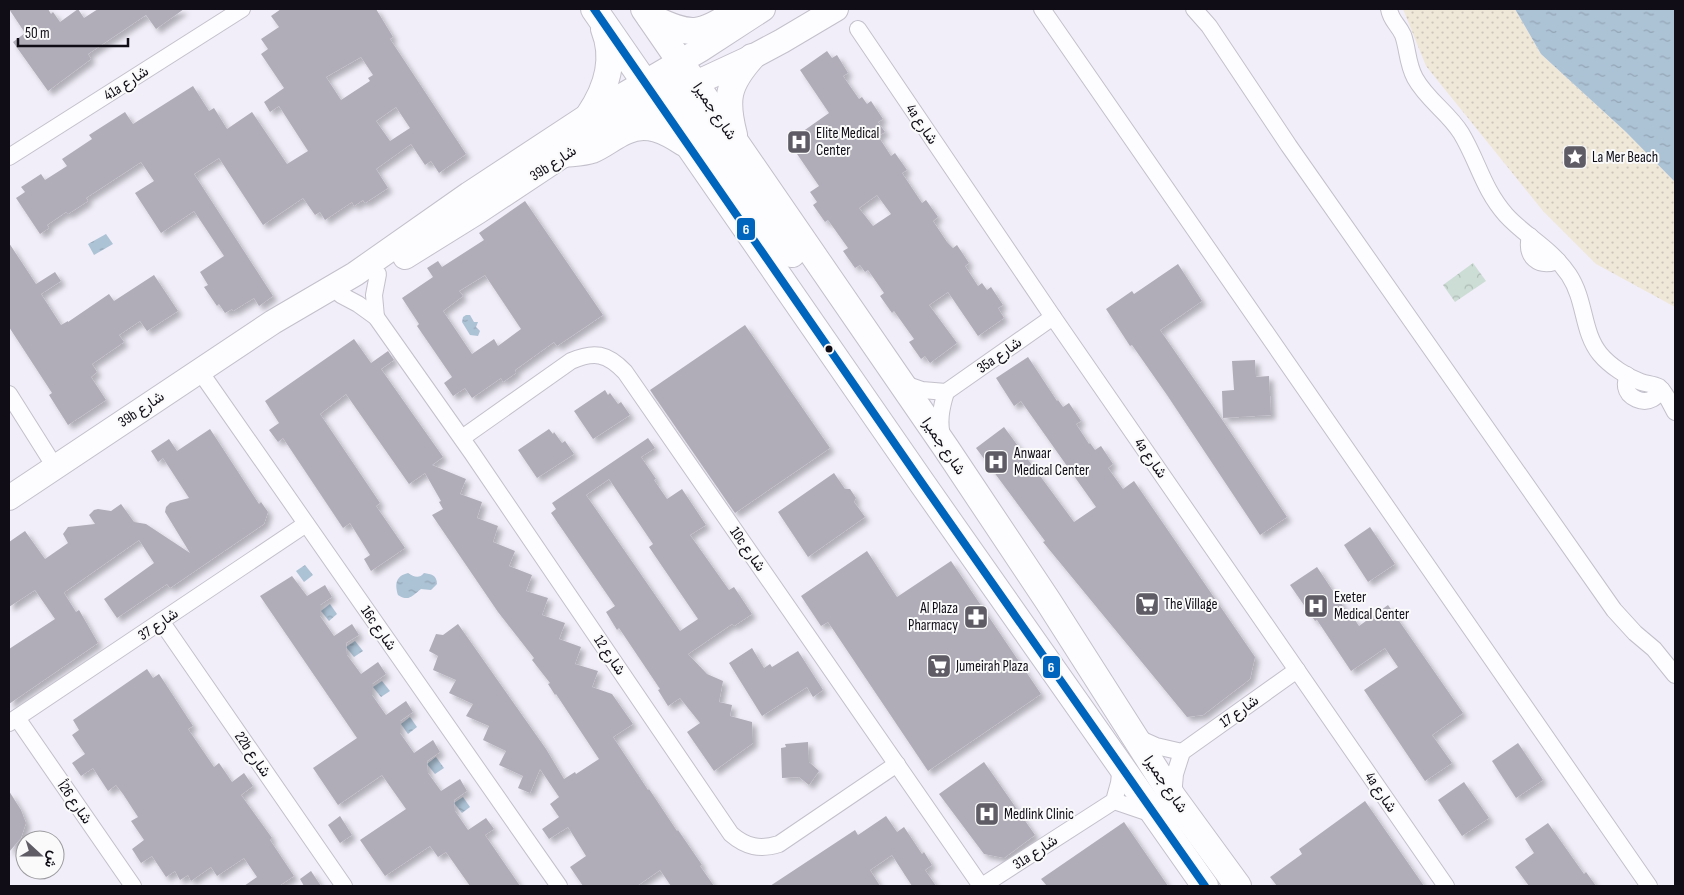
<svg xmlns="http://www.w3.org/2000/svg" width="1684" height="895" viewBox="0 0 1684 895" font-family="'Sofia Sans Condensed',Vazirmatn,sans-serif">
<style>
.sand{fill:url(#sand-dots)}
.park{fill:url(#park-crowns)}
.water{fill:url(#water-ripples)}
.building{fill:#b1adb8;fill-rule:evenodd;filter:url(#shadow)}
.lines{fill:none;stroke-linecap:round;stroke-linejoin:round}
.street-casing{stroke:#c3c0cb;stroke-width:18}
.secondary-casing{stroke:#c3c0cb;stroke-width:26}
.primary-casing{stroke:#c3c0cb;stroke-width:28}
.street{stroke:#fdfcfe;stroke-width:16}
.secondary{stroke:#fdfcfe;stroke-width:24}
.primary{stroke:#fdfcfe;stroke-width:26}
.bus-1-casing{stroke:#fafafa;stroke-width:11}
.bus-1{stroke:#0065bd;stroke-width:8}
.bus-dot{fill:#100d17;stroke:#fafafa;stroke-width:2}
.labels{text-anchor:middle;stroke-width:4;stroke-linejoin:round;paint-order:stroke}
.street-label{font-size:15px;fill:#100d17;stroke:#fafafa}
.poi-label{font-size:15px;fill:#100d17;stroke:#fafafa;text-anchor:start}
.line-badge{stroke:#fafafa;stroke-width:2}
.badge-label{font-size:14px;text-anchor:middle;font-weight:bold;fill:#fff}
</style>
<defs>
<pattern id="sand-dots" width="8" height="8" patternUnits="userSpaceOnUse" patternTransform="scale(1.25)"><rect width="8" height="8" fill="#efe8d9"/><path d="M2 2h.1M6 6h.1" fill="none" stroke="#ccc6ba" stroke-width="1.8" stroke-linecap="round"/></pattern>
<pattern id="park-crowns" width="20" height="18" patternUnits="userSpaceOnUse" patternTransform="scale(1.25)"><rect width="20" height="18" fill="#ccddd5"/><path d="M2 6a3 3 0 1 1 6 0M12 15a3 3 0 1 1 6 0" fill="none" stroke="#aebcb6"/></pattern>
<pattern id="water-ripples" width="26" height="14" patternUnits="userSpaceOnUse" patternTransform="scale(1.25)"><rect width="26" height="14" fill="#acc2d5"/><path d="M2 4q2-2 4 0t4 0M15 11q2-2 4 0t4 0" fill="none" stroke="#93a6b6"/></pattern>
<filter id="shadow"><feDropShadow dx="4.5" dy="4.5" stdDeviation="2.5" flood-color="#0004"/></filter>
</defs>
<rect width="100%" height="100%" fill="#f1eef9"/>
<polygon class="sand" points="1403,9 1515,9 1541,54 1626,132 1675,182 1675,307 1596,264 1543,211 1426,66"/>
<polygon class="park" points="1473,263 1486,281 1455,302 1443,285"/>
<g class="water">
<polygon points="1515,9 1675,9 1675,182 1626,132 1541,54"/>
<polygon points="106,234 113,244 94,255 88,244"/>
<polygon points="466,315 470,315 474,322 478,322 476,327 480,331 478,336 470,335 462,322 463,317"/>
<polygon points="305,565 313,575 304,582 296,571"/>
<path d="M408,573c6,4 11,6 16,0 7,1 13,2 13,11l-6,6 -10,-1c-9,7 -12,13 -23,6 -3,-10 -3,-19 10,-22z"/>
<polygon points="330,604 337,614 329,621 321,611"/>
<polygon points="355,641 363,651 354,657 346,647"/>
<polygon points="382,681 390,691 381,697 373,687"/>
<polygon points="410,717 417,727 408,734 401,724"/>
<polygon points="436,757 444,768 435,774 427,764"/>
<polygon points="463,797 470,807 462,813 454,803"/>
</g>
<g class="building">
<polygon points="9,9 48,9 51,14 53,12 60,22 78,9 84,18 98,9 184,9 156,29 146,15 88,54 91,59 48,91 13,42 25,33"/>
<path d="M281,9h95l17,28 -3,2 76,115 -27,19 -8,-12 -6,4 -14,-21 -35,25 12,19 -23,15 -2,-3 -9,6 -2,-4 -27,18 -5,-8 -5,3 -12,-17 -40,27 -44,-67 -25,16 79,122 -14,10 -5,-8 -21,13 -1,-2 -7,4 -6,-9 -2,2 -13,-19 4,-2 -8,-13 24,-16 -30,-45 -33,22 -26,-40 19,-12 -13,-19 -55,36 2,3 -20,13 -2,-2 -19,13 2,3 -9,6 -24,-36 9,-6 -4,-5 20,-13 4,6 22,-14 -5,-7 30,-20 -3,-4 36,-23 8,12 60,-38 16,25 5,-3 13,21 25,-17 35,52 21,-13 -29,-45 -9,6 -6,-10 20,-14 -23,-34 7,-5 -7,-10 18,-12 -8,-11zM361,57l12,18 -5,3 2,3 -29,19 -15,-23zM396,107l14,21 -20,13 -14,-20z"/>
<path d="M827,51l5,7 5,-3 11,18 -5,3 16,23 3,-2 5,7 4,-3 12,18 -5,3 7,10 -7,4 13,20 4,-3 12,17 -5,3 20,30 4,-3 12,17 -5,4 14,21 6,6 4,-3 12,18 -4,3 13,20 4,-3 5,7 4,-3 12,18 -5,3 6,10 -26,18 -30,-44 -19,13 28,38 -27,20 -5,-7 -4,3 -12,-17 5,-3 -20,-28 -2,2 -12,-17 4,-3 -16,-23 -3,2 -5,-7 -5,3 -12,-17 5,-3 -20,-28 -3,2 -12,-17 4,-3 -7,-10 9,-6 -24,-35 4,-3 -7,-9 37,-26 -29,-43zM877,195l14,19 -18,12 -14,-18z"/>
<path d="M525,201l78,114 -46,31 -3,-4 -39,28 1,3 -13,9 -2,-4 -29,20 -7,-10 -12,8 -9,-13 8,-6 -35,-51 2,-2 -17,-26 31,-21 -6,-9 11,-7 4,6 42,-27 -5,-7zM485,275l36,54 -23,17 -4,-7 -22,15 -29,-43 20,-15 -4,-5z"/>
<polygon points="9,243 36,284 55,272 61,281 41,294 61,325 68,321 68,322 109,294 114,301 154,275 178,311 147,331 140,321 119,335 124,342 92,364 97,372 91,377 106,400 68,425 49,395 52,393 9,327"/>
<polygon points="1178,264 1202,301 1160,330 1223,421 1287,517 1260,535 1167,395 1132,345 1130,346 1106,309 1132,291 1134,294"/>
<polygon points="745,325 830,448 735,513 650,390"/>
<polygon points="354,339 371,363 388,351 394,360 381,369 443,457 432,465 466,479 460,494 482,502 477,518 498,526 493,542 515,551 509,566 532,575 526,591 548,598 542,615 565,623 559,639 581,647 575,664 598,671 592,687 612,694 633,724 613,737 648,790 649,789 677,831 678,830 702,865 700,866 714,886 671,886 660,870 637,886 583,886 570,867 586,856 568,827 549,839 542,829 559,817 550,804 559,797 540,769 530,793 518,788 523,776 499,765 506,751 483,740 489,726 466,716 473,704 449,693 456,680 433,670 438,656 429,651 436,634 443,635 458,624 546,749 564,779 575,772 576,774 599,759 556,694 555,695 548,684 550,683 532,660 534,658 498,612 432,515 443,509 439,502 441,501 425,473 409,484 346,394 320,414 380,503 376,506 405,548 371,571 364,559 370,555 350,523 343,528 283,438 278,442 269,430 279,423 265,401"/>
<polygon points="1028,357 1057,401 1058,400 1063,407 1069,403 1081,421 1076,424 1089,444 1090,443 1095,450 1101,446 1113,464 1108,468 1123,489 1134,481 1255,657 1250,679 1203,715 1187,717 1043,542 1045,541 976,448 1004,427 1074,522 1096,507 1021,401 1014,406 996,378"/>
<polygon points="1255,360 1256,377 1269,376 1271,415 1223,418 1222,391 1234,390 1232,361"/>
<polygon points="605,390 608,395 610,393 618,404 621,402 630,415 593,439 574,411"/>
<polygon points="210,429 259,504 261,502 268,512 264,524 170,588 167,584 117,618 104,599 154,563 139,540 66,591 64,593 76,612 79,610 98,643 9,704 9,649 55,619 35,590 9,607 9,542 25,531 45,559 68,543 63,534 68,527 95,524 89,515 94,510 98,509 111,511 121,504 134,522 146,524 190,553 165,512 166,507 170,503 189,498 163,458 158,462 151,451 169,439 177,451"/>
<polygon points="549,429 553,434 554,432 562,443 565,441 574,454 537,478 518,450"/>
<path d="M648,438l7,10 -14,9 15,22 -2,1 13,19 15,-10 24,36 -16,10 39,55 5,-3 18,27 -18,12 -2,-2 -44,30 19,20 16,7 -4,21 13,3 -2,11 22,6 1,21 -39,28 -27,-39 13,-9 -20,-25 -12,8 -10,-16 2,-1 -41,-61 -2,2 -11,-18 9,-6 -64,-93 5,-4 -4,-6zM609,479l44,65 -4,3 49,72 -18,12 -94,-136z"/>
<polygon points="834,473 845,489 850,489 856,498 854,502 865,517 808,557 778,512"/>
<polygon points="1370,527 1395,564 1368,582 1344,545"/>
<polygon points="867,551 897,597 951,561 1041,694 928,771 828,622 821,626 801,596"/>
<polygon points="1317,567 1351,618 1353,617 1359,626 1388,605 1463,713 1432,735 1452,763 1425,781 1364,690 1398,667 1385,648 1351,671 1317,620 1315,621 1290,585"/>
<polygon points="292,576 307,596 325,585 332,597 320,605 320,616 334,636 352,624 359,635 346,643 347,655 361,674 378,662 386,674 372,684 372,695 386,715 406,701 413,712 400,721 400,733 414,753 433,740 440,752 427,761 428,773 441,791 460,779 467,791 454,800 455,811 468,830 486,818 494,829 485,835 520,886 470,886 446,852 438,857 430,846 385,876 360,840 406,809 382,775 338,805 313,768 357,738 260,596"/>
<polygon points="752,648 764,668 770,664 772,667 798,651 823,690 813,697 807,687 762,716 729,663"/>
<polygon points="147,669 153,678 159,674 193,726 188,729 214,767 219,763 232,782 244,773 253,786 241,795 272,838 270,840 294,876 279,886 244,886 257,877 244,858 217,876 211,867 191,881 188,875 180,880 175,871 166,877 152,856 141,863 132,849 144,840 131,821 138,817 123,794 116,785 108,791 93,768 81,776 72,763 85,754 72,735 79,730 73,720"/>
<polygon points="808,742 809,762 819,771 809,785 799,777 782,778 781,748 786,747 785,744"/>
<polygon points="1518,743 1543,780 1516,798 1492,761"/>
<polygon points="984,762 1035,835 1004,858 984,854 939,794"/>
<polygon points="1464,782 1489,818 1462,836 1438,800"/>
<polygon points="9,791 21,810 26,823 21,838 9,852"/>
<polygon points="1365,801 1424,886 1277,886 1270,877 1302,854 1299,849"/>
<polygon points="340,816 352,835 340,843 328,825"/>
<polygon points="886,816 897,832 904,827 922,854 924,852 932,865 925,870 936,886 912,886 892,855 870,870 880,886 770,886 855,830 858,835"/>
<polygon points="1124,822 1168,886 1047,886 1041,879"/>
<polygon points="1548,823 1584,874 1586,872 1596,886 1529,886 1515,867 1534,853 1525,839"/>
<polygon points="311,871 321,886 304,886 300,879"/>
</g>
<g class="lines">
<defs>
<g id="street">
<polyline points="1042,9 1649,886"/>
<polyline points="1194,9 1209,26 1289,146 1614,610 1635,633 1654,649 1675,675"/>
<path d="M1389,9c2,12 9,15 14,26 5,14 4,28 12,43 12,22 33,34 46,55 17,28 22,56 45,82 20,22 45,33 63,60 17,26 13,57 31,79 10,12 27,23 41,28 6,2 12,2 18,5 7,6 12,18 16,25"/>
<polyline points="858,29 1053,317 1446,886"/>
<polyline points="9,157 242,9"/>
<path d="M1530,236c-5,21 8,32 28,25"/>
<path d="M341,295l17,9 18,13 96,136 259,381c15,13 29,16 48,10l118,-80"/>
<polyline points="376,317 374,295 378,274"/>
<polyline points="199,370 559,886"/>
<path d="M1627,375c0,4 -2,8 -1,12 2,11 17,17 26,12 4,-2 7,-6 10,-9"/>
<polyline points="902,383 922,390 946,392"/>
<polyline points="946,392 1053,317"/>
<polyline points="9,394 55,467"/>
<path d="M462,438l109,-77c23,-10 36,-8 54,11l356,514"/>
<path d="M943,439c-5,-16 -2,-31 3,-47"/>
<polyline points="161,621 344,886"/>
<polyline points="17,718 133,886"/>
<polyline points="9,723 306,524"/>
<polyline points="1136,737 1156,746 1182,752"/>
<polyline points="1173,797 1175,774 1182,752 1297,670"/>
<polyline points="1114,801 1155,815"/>
<polyline points="982,886 1114,801 1119,783 1121,765"/>
</g>
<g id="secondary">
<polyline points="405,257 479,211 565,154 640,109 752,57 782,41 836,9"/>
<polyline points="9,498 273,322 355,274 469,194 589,115 700,50 763,9"/>
</g>
<g id="primary">
<polyline points="594,9 922,483 1205,886"/>
<polyline points="644,9 946,448 1048,601 1173,797 1238,886"/>
<path d="M650,17c46,22 49,17 92,-8"/>
<polyline points="644,83 662,83 677,92 783,244 792,254"/>
<path d="M589,115c17,-25 27,-56 15,-86"/>
<path d="M734,135c-9,-35 -7,-50 18,-78"/>
<path d="M565,154c9,-1 18,-1 27,-4 12,-5 22,-14 34,-19 21,-10 40,0 58,12"/>
</g>
</defs>
<use href="#street" class="street-casing"/>
<use href="#secondary" class="secondary-casing"/>
<use href="#primary" class="primary-casing"/>
<use href="#street" class="street"/>
<use href="#secondary" class="secondary"/>
<use href="#primary" class="primary"/>
<defs>
<polyline id="bus-1" points="594,9 922,483 1205,886"/>
</defs>
<use href="#bus-1" class="bus-1-casing"/>
<use href="#bus-1" class="bus-1"/>
</g>
<defs>
<symbol id="hospital-square" viewBox="-11 -11 22 22"><rect x="-9" y="-9" width="18" height="18" rx="4" fill="#5f5c66" stroke="#fafafa"/><path d="M-5-5h3v3.5h4V-5h3V5h-3V1.5h-4V5h-3Z" fill="#fff"/></symbol>
<symbol id="sight-square" viewBox="-11 -11 22 22"><rect x="-9" y="-9" width="18" height="18" rx="4" fill="#5f5c66" stroke="#fafafa"/><path d="M0-6L1.8-2.2L6-1.7L2.9 1.2L3.7 5.4L0 3.3L-3.7 5.4L-2.9 1.2L-6-1.7L-1.8-2.2Z" fill="#fff"/></symbol>
<symbol id="supermarket-square" viewBox="-11 -11 22 22"><rect x="-9" y="-9" width="18" height="18" rx="4" fill="#5f5c66" stroke="#fafafa"/><path d="M-6-5.5h2.5l.6 2H6L4.5 2H-2.5L-4.4-4H-6ZM-1.5 3.2a1.3 1.3 0 1 0 .1 0ZM3 3.2a1.3 1.3 0 1 0 .1 0Z" fill="#fff"/></symbol>
<symbol id="pharmacy-square" viewBox="-11 -11 22 22"><rect x="-9" y="-9" width="18" height="18" rx="4" fill="#5f5c66" stroke="#fafafa"/><path d="M-2-6h4v4h4v4h-4v4h-4v-4h-4v-4h4Z" fill="#fff"/></symbol>
</defs>
<g fill-rule="evenodd">
<use href="#hospital-square" x="785" y="128" width="28" height="28"/>
<use href="#sight-square" x="1561" y="143" width="28" height="28"/>
<use href="#hospital-square" x="982" y="448" width="28" height="28"/>
<use href="#supermarket-square" x="1133" y="590" width="28" height="28"/>
<use href="#hospital-square" x="1302" y="592" width="28" height="28"/>
<use href="#pharmacy-square" x="962" y="603" width="28" height="28"/>
<use href="#supermarket-square" x="925" y="652" width="28" height="28"/>
<use href="#hospital-square" x="973" y="800" width="28" height="28"/>
</g>
<circle class="bus-dot" cx="829" cy="349" r="4.5"/>
<g class="labels">
<g class="street-label">
<text transform="translate(126 83) rotate(-33)" y="5">41a شارع</text>
<text transform="translate(715 111) rotate(56)" y="5">شارع جميرا</text>
<text transform="translate(922 124) rotate(56)" y="5">4a شارع</text>
<text transform="translate(553 163) rotate(-33)" y="5">39b شارع</text>
<text transform="translate(999 355) rotate(-35)" y="5">35a شارع</text>
<text transform="translate(141 409) rotate(-34)" y="5">39b شارع</text>
<text transform="translate(944 446) rotate(56)" y="5">شارع جميرا</text>
<text transform="translate(1151 458) rotate(55)" y="5">4a شارع</text>
<text transform="translate(748 549) rotate(55)" y="5">10c شارع</text>
<text transform="translate(158 624) rotate(-34)" y="5">شارع 37</text>
<text transform="translate(379 628) rotate(55)" y="5">16c شارع</text>
<text transform="translate(610 655) rotate(56)" y="5">شارع 12</text>
<text transform="translate(1239 711) rotate(-35)" y="5">شارع 17</text>
<text transform="translate(253 754) rotate(55)" y="5">22b شارع</text>
<text transform="translate(1166 784) rotate(56)" y="5">شارع جميرا</text>
<text transform="translate(1381 792) rotate(56)" y="5">4a شارع</text>
<text transform="translate(75 802) rotate(55)" y="5">شارع 26أ</text>
<text transform="translate(1035 852) rotate(-33)" y="5">31a شارع</text>
</g>
<g class="poi-label">
<text x="816" y="138">Elite Medical<tspan x="816" dy="17">Center</tspan></text>
<text x="1592" y="162">La Mer Beach</text>
<text x="1014" y="458">Anwaar<tspan x="1014" dy="17">Medical Center</tspan></text>
<text x="1334" y="602">Exeter<tspan x="1334" dy="17">Medical Center</tspan></text>
<text x="1164" y="609">The Village</text>
<text x="958" y="613" text-anchor="end">Al Plaza<tspan x="958" dy="17">Pharmacy</tspan></text>
<text x="956" y="671">Jumeirah Plaza</text>
<text x="1004" y="819">Medlink Clinic</text>
</g>
</g>
<g class="line-badge">
<rect x="736" y="217" width="20" height="24" rx="5" fill="#0065bd"/>
<rect x="1042" y="655" width="19" height="24" rx="5" fill="#0065bd"/>
</g>
<g class="badge-label">
<text x="746" y="234">6</text>
<text x="1051" y="672">6</text>
</g>
<rect width="1684" height="895" fill="none" stroke="#100d17" stroke-width="20"/>
<g transform="translate(40 855) rotate(111)"><circle r="24" fill="#fafafa" stroke="#9c9b9f"/>
<path d="M0-4L9 19L0 12L-9 19Z" fill="#5f5c66"/>
<text y="-8" font-size="14" font-weight="bold" text-anchor="middle" fill="#100d17">ش</text>
</g>
<path d="M18 38v8h110v-8" fill="none" stroke="#100d17" stroke-width="2.5"/>
<text x="25" y="38" font-size="15" fill="#100d17" stroke="#fafafa" stroke-width="4" paint-order="stroke">50 m</text>
</svg>
